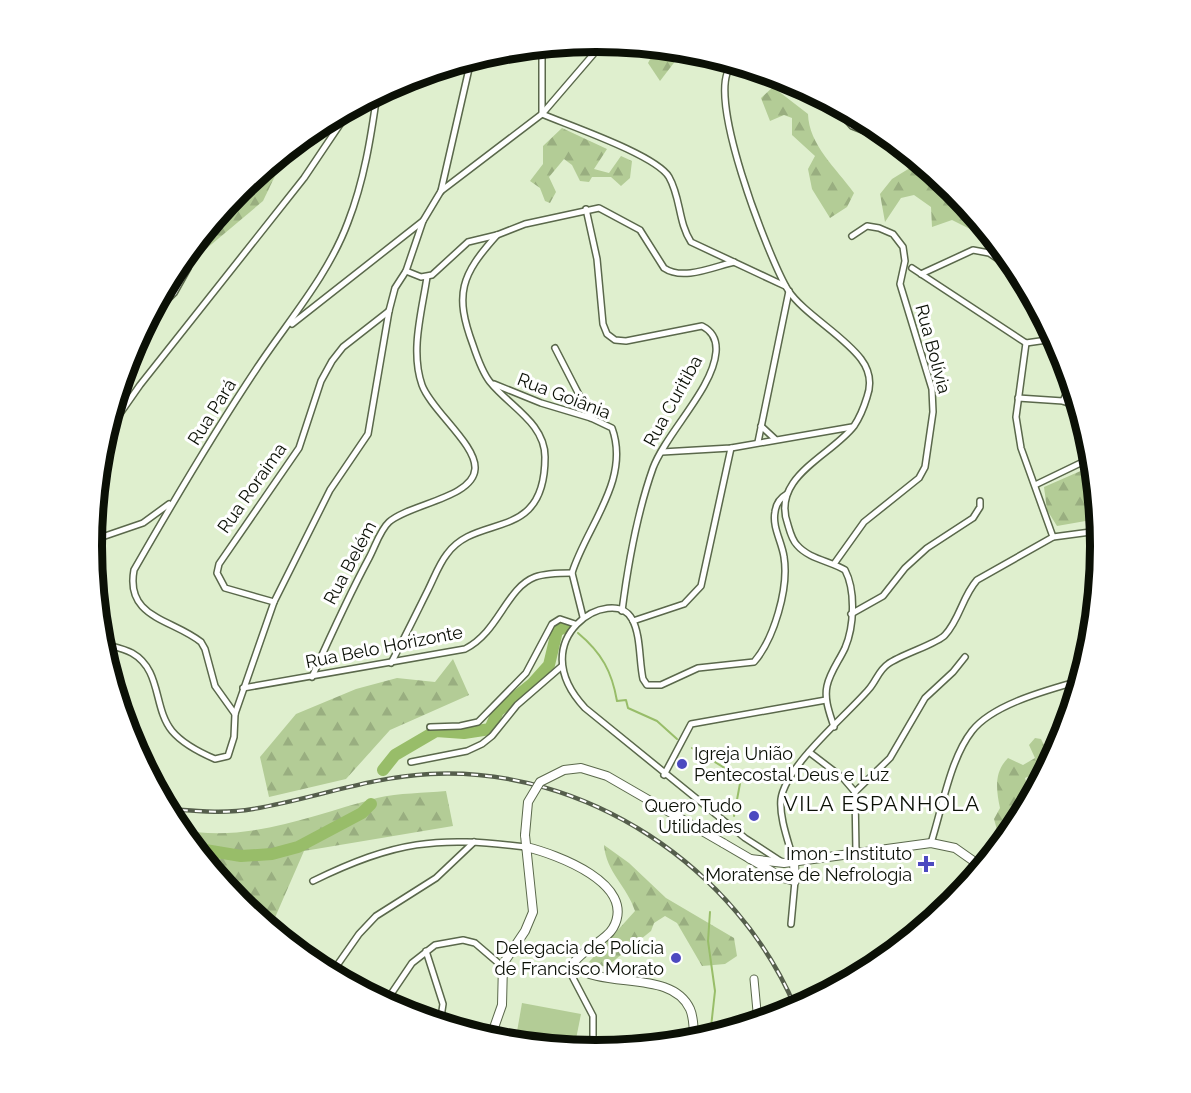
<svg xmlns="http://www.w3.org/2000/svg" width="1191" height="1093" viewBox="0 0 1191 1093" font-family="Raleway,sans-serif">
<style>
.forest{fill:url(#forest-firs)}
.park{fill:#b3cc96}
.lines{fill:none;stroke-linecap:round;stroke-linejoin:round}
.stream{stroke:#98bd69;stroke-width:2}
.river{stroke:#98bd69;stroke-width:12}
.minor-casing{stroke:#5a684b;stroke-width:8}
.tertiary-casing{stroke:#5a684b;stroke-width:9}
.secondary-casing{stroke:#5a684b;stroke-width:10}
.minor{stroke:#fff;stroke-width:5}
.tertiary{stroke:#fff;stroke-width:7}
.secondary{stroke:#fff;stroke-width:8}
.rail-casing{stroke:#555e4c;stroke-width:4.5}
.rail{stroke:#fff;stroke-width:2;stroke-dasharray:7;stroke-linecap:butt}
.secondary-bridge-casing{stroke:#5a684b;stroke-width:10;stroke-linecap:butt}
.secondary-bridge{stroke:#fff;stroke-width:8}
.poi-dot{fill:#4d4ac0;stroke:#fff;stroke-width:2}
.labels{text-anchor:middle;stroke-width:6;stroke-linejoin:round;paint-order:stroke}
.street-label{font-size:18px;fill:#0b1006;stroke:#fff}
.poi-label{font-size:18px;fill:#0b1006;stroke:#fff;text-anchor:end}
.quarter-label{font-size:21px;letter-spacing:1.5px;fill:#0b1006;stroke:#fff}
.rim{fill:none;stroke:#0b1006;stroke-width:8}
</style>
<defs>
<pattern id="forest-firs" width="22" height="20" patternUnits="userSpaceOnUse" patternTransform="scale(1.5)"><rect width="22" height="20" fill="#b3cc96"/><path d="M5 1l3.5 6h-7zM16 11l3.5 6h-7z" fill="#99ae80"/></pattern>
</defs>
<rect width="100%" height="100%" fill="#dfefce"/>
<g class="forest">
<polygon points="656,48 683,51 660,81 648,63"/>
<path d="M773,87l35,27c1,31 28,54 46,79l-7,14 -17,11 -18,-29 -4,-20 7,-13 -23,-21v-17l-8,-3 -14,6 -9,-23z"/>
<polygon points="562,128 607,149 594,169 609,173 621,156 632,161 630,178 621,186 611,177 592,177 589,182 580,181 572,165 564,159 549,177 556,192 550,203 545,201 540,188 530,181 543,164 543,146"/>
<polygon points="288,149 263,201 200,254 192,247 250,180"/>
<polygon points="918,163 952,190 990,236 984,236 952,220 932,227 931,207 914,195 901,198 885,222 880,194 892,179"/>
<polygon points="1092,466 1097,519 1057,526 1047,510 1044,487"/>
<polygon points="453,659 469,695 390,730 346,779 269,797 260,757 296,714 356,689 397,678 435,682"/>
<path d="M1035,738l6,1 6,12 7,2 -9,16 -20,9 6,19 -16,30 -11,13 -5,-3 -5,-18 6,-11c-4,-19 -6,-36 8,-50l15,7 12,-7 -6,-13z"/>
<path d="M446,791l7,35 -149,25 -34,78 -31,-26 -61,-74c68,15 134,-14 199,-31 22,-5 47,-5 69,-7z"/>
<path d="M604,845l25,18 37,35 68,40 3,18 -12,8 -23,2 -25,-43 -12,-7 -11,7 -3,8 -45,36 -17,-5 46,-51c-8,-25 -29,-39 -31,-66z"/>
</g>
<polygon class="park" points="522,1003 581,1014 574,1049 515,1043"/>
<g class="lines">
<g class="stream">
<path d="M578,633c24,20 34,39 39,68l9,-1 2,8 29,13 20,18"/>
<polyline points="692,748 741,778 734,816"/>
<polyline points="710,912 708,941 715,991 710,1036"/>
</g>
<g class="river">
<polyline points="383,770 395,755 436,731 464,733 490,729 498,711 532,684 549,665 557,631 567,626"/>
<polyline points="193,848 241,856 272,854 298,847 362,813 371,804"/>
</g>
<defs>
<g id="minor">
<polyline points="542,47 542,114"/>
<path d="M734,64c-34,20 36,197 54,226 15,23 55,45 73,69 9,12 11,24 6,38 -3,10 -7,20 -13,29 -23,30 -84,51 -66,99 2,7 4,15 9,20 12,14 33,16 48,25 11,21 9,57 0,78 -6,13 -15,24 -18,38 -3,14 3,28 7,41"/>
<polyline points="834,105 852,126 895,143"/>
<path d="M542,114c28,12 114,41 127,63 12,21 9,45 22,65l94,44"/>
<polyline points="441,191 471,60"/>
<path d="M586,209l11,50 6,65 4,10 8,6 11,1 76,-15c10,5 15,14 14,26 -3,37 -50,81 -63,116 -16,45 -25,96 -31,143"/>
<polyline points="912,268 1026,343 1054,339"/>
<path d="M406,271l15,6 11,-2 36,-33 29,-7 28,-11 74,-16 41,22 24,38c19,13 49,-1 70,-6"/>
<polyline points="921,274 973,250 989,253 1019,273"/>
<polyline points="147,320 174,293 188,268"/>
<polyline points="292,324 423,221 441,191 542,114 603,43"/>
<polyline points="1026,343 1016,417 1021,448 1053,537"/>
<polyline points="555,348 591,418"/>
<path d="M494,384l47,19 50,15 21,10c19,52 -26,99 -40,145l11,44"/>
<polyline points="1018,398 1063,401 1078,407"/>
<polyline points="1063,401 1071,383"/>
<polyline points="761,426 775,439"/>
<polyline points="105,435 140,385 304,178 351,108"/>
<polyline points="758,442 789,291"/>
<polyline points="662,452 731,448 852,427"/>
<polyline points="1035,485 1091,458"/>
<polyline points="91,545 105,536 143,523 169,504"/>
<polyline points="834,564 864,522 919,478 925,467 933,412 932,389 900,284 905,261 903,247 893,234 879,228 867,226 852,236"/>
<polyline points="274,602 225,588 217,573 219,564 299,448 321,381 332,361 343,347 389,311"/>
<polyline points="851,614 883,596 905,568 927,548 973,518 980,507 980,501"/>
<polyline points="633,621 684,604 701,586 731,448"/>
<path d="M101,643c9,3 22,5 31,10 30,17 21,55 40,78 10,12 29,22 43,28l13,-3 6,-19 1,-23 39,-112 56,-112 38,-56 21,-123 6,-23 11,-17 17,-50"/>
<path d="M391,663c13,-24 25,-49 37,-73 6,-12 11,-26 19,-36 30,-42 98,-10 98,-97 0,-34 -36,-51 -55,-75 -8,-10 -13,-25 -17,-37 -19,-51 -12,-70 24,-110"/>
<path d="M312,677c18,-40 36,-80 57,-119 6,-11 11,-28 20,-36 20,-18 84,-24 86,-53 2,-24 -44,-59 -53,-84 -12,-34 0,-74 5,-108"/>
<path d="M243,688l222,-39c34,-17 41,-61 70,-72 11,-4 25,-4 37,-4"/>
<path d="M235,714l-20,-28 -10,-37 -4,-7c-29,-23 -76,-24 -67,-72 39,-68 79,-136 123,-202 31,-47 71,-92 91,-146 16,-41 23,-85 29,-128"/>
<polyline points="430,727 460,726 478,722 526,673 552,624 560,619 575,624"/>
<polyline points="809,752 843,778 855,792 856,852"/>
<polyline points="411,762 467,751 482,744 492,736 517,705 562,666"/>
<polyline points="664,775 691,724 826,700"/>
<polyline points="855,792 890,758 925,698 953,672 965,657"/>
<path d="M931,843c11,-34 19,-84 41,-112 21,-27 76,-41 107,-50"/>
<path d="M782,862l-37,-24 -160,-130c-65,-70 28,-124 47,-89 9,16 7,42 11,60l4,6h14l37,-17 56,-6c20,-23 35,-74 30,-105 -2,-15 -12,-30 -9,-45 1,-9 5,-14 12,-18"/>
<path d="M794,862c-5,-19 -15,-44 -13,-63 5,-34 66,-84 88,-110 7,-8 10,-19 19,-25 14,-10 49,-20 57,-29 15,-16 17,-38 32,-55l76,-43 45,-6"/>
<path d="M313,881c82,-40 123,-45 213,-34"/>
<polyline points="791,924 795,881"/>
<polyline points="426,951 443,1004 440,1024"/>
<polyline points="572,965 572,976 593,1016 593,1051"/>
<polyline points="331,974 359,934 376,916 436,878 474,842"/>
<polyline points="385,1003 412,963 435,945 463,940 475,943 503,967"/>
</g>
<polyline id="tertiary" points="754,979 758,1022"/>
<g id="secondary">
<polyline points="723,843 783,878 795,881 794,862"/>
<path d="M526,847c30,7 112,37 87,81 -8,14 -30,20 -41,37 32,25 100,4 118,44 4,9 4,22 4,32"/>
<polyline points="750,859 784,863 931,843 955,848 982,867"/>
<polyline points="490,1039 502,1005 503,964 525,931 533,912 525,835"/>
</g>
</defs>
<use href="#minor" class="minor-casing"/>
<use href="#tertiary" class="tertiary-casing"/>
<use href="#secondary" class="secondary-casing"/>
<use href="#minor" class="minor"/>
<use href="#tertiary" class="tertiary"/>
<use href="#secondary" class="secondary"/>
<defs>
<path id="rail" d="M167,809c28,2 58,5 86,0 60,-10 116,-32 177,-35 155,-8 307,93 366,235"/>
</defs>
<use href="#rail" class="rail-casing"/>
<use href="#rail" class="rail"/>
<defs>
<polyline id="secondary-bridge" points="525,835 528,802 540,782 564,770 581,768 607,776 723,843"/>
</defs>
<use href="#secondary-bridge" class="secondary-bridge-casing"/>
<use href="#secondary-bridge" class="secondary-bridge"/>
</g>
<g class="poi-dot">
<circle cx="682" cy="764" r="6"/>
<circle cx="754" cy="816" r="6"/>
<path d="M923 855h6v6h6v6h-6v6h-6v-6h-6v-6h6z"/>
<circle cx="676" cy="958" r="6"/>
</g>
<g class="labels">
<g class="street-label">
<text transform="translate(933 349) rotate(75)" y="6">Rua Bolívia</text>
<text transform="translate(564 396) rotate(21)" y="6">Rua Goiânia</text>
<text transform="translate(673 401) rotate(-61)" y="6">Rua Curitiba</text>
<text transform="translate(212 412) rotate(-58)" y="6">Rua Pará</text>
<text transform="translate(252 488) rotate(-55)" y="6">Rua Roraima</text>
<text transform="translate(350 563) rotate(-62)" y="6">Rua Belém</text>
<text transform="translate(384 647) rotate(-11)" y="6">Rua Belo Horizonte</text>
</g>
<g class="poi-label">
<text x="694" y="760" text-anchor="start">Igreja União<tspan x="694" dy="21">Pentecostal Deus e Luz</tspan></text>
<text x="742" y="812">Quero Tudo<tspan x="742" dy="21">Utilidades</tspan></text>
<text x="912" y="860">Imon - Instituto<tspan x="912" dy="21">Moratense de Nefrologia</tspan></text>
<text x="664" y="954">Delegacia de Polícia<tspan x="664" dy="21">de Francisco Morato</tspan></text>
</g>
<g class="quarter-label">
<text x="882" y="811">VILA ESPANHOLA</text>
</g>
</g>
<path d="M0 0H1191V1093H0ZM102 546a494 494 0 1 1 988 0a494 494 0 1 1-988 0Z" fill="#fff" fill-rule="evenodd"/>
<path class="rim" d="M102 546a494 494 0 1 1 988 0a494 494 0 1 1-988 0Z"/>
</svg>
